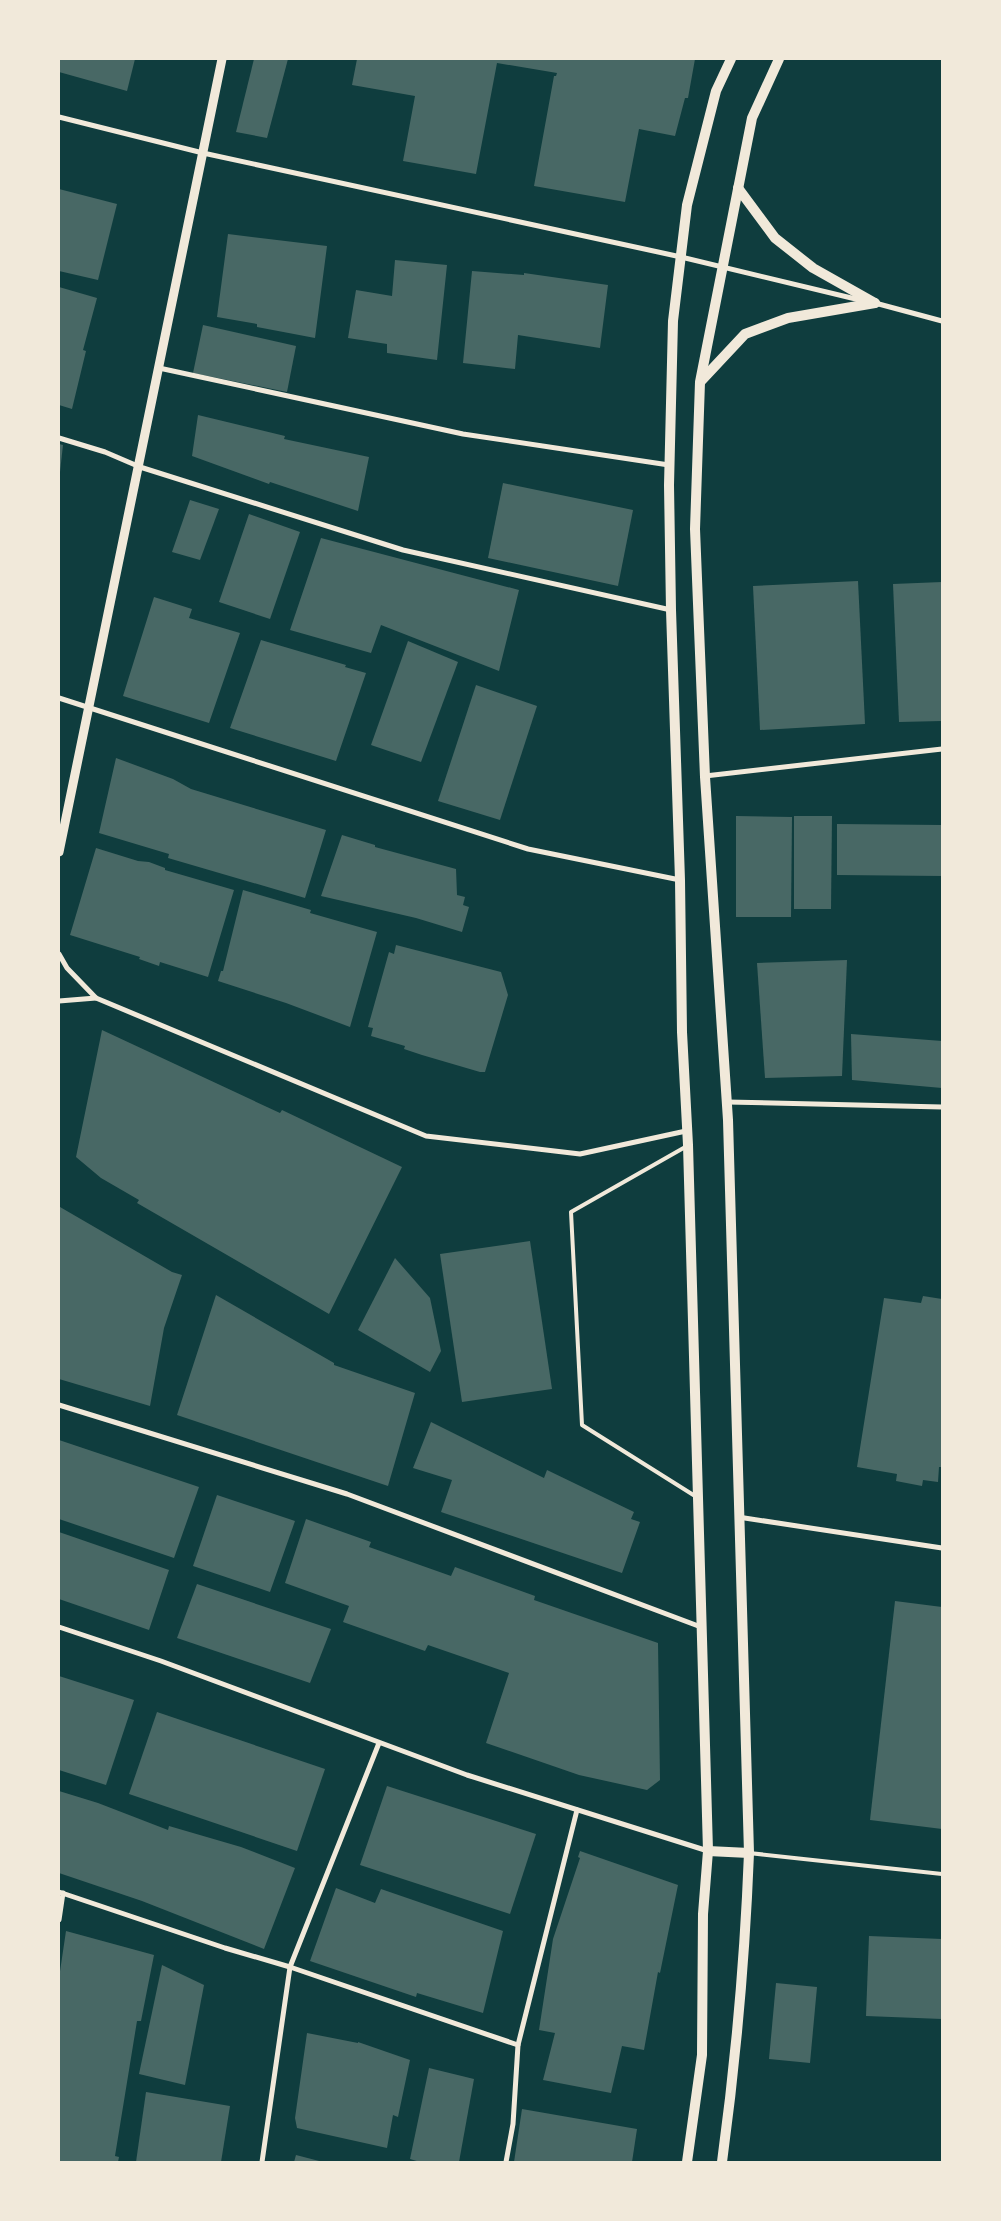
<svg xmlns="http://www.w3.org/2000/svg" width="1001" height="2221" viewBox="0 0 1001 2221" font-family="Arial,sans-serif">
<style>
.building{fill:#486865}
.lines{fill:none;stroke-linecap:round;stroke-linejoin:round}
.service{stroke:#f1e9da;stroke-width:4}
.minor{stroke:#f1e9da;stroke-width:5}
.tertiary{stroke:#f1e9da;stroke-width:9}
.secondary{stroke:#f1e9da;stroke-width:10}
</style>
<rect width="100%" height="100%" fill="#0f3d3e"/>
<g class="building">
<polygon points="59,59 135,59 127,91 59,72"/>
<polygon points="254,59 288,59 267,138 236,132"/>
<polygon points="357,59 695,59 688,98 685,98 675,136 639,129 625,202 534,186 554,76 556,76 557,73 497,63 476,174 403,161 415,96 352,85"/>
<polygon points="59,189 117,204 98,280 59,271"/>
<polygon points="228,234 327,246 315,338 257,327 257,324 217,317"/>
<polygon points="395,260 447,265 437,360 387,353 387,344 348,338 356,290 392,296"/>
<polygon points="472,271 524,275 524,273 608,285 600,348 518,335 515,369 463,363"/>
<polygon points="59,287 97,298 83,350 86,351 72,409 59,405"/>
<polygon points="203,325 296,346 287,392 193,373"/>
<polygon points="198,415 285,436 284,439 369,457 358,511 270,482 269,484 192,456"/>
<polygon points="59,444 63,445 60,472 59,472"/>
<polygon points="503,483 633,510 618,586 488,558"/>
<polygon points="190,500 219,509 200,560 172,552"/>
<polygon points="249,514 300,532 270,619 219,602"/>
<polygon points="321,538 519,590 499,671 381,625 371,653 290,630"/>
<polygon points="858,581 865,724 760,730 753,586"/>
<polygon points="942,582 942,721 899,722 893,584"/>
<polygon points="154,597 192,609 189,618 240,633 209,723 123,696"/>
<polygon points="261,640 346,665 345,667 366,673 336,761 230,728"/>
<polygon points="408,641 458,662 421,762 371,745"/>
<polygon points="476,685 537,706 500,820 438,801"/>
<polygon points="116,758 173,779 191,789 326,830 305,898 168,858 169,854 99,833"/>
<polygon points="736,816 792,817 791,917 736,917"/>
<polygon points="794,816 832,816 831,909 794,909"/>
<polygon points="837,824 942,825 942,876 837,875"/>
<polygon points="342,835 375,845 375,847 456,869 457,895 465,897 463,905 469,907 462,932 416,918 321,896"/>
<polygon points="96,848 138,861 149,862 165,868 165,870 234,890 208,977 160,962 159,966 139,959 140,957 70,935"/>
<polygon points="243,890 311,910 310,913 377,932 350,1027 286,1003 218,981 221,971 223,971"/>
<polygon points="396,945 501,972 508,995 485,1072 480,1072 422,1055 404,1049 405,1046 371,1036 373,1028 368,1027 389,952 394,954"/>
<polygon points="847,960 842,1076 765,1078 757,963"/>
<polygon points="102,1030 280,1113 282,1110 402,1167 329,1314 137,1203 139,1200 101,1178 76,1157"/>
<polygon points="851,1034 942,1041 942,1088 852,1080"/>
<polygon points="59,1204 60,1207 172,1272 182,1275 164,1328 150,1406 59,1379"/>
<polygon points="530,1241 552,1389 462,1402 440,1254"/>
<polygon points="395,1258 430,1298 441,1351 430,1372 358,1330"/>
<polygon points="216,1295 334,1363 334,1365 415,1393 388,1486 177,1415"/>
<polygon points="923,1296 942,1299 942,1467 939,1467 938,1482 923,1480 922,1486 896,1481 897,1474 857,1467 884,1298 921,1303"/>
<polygon points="431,1422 544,1478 547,1470 634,1512 631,1519 640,1522 622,1573 441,1512 452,1480 413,1468"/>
<polygon points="59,1440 199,1487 174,1558 59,1519"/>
<polygon points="217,1495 295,1521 270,1592 193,1566"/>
<polygon points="306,1519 371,1542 369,1547 451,1576 455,1567 535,1596 534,1600 658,1643 660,1780 647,1790 579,1775 486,1743 509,1673 428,1645 425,1651 343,1622 349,1606 285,1583"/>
<polygon points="59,1532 169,1570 149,1630 59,1599"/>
<polygon points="197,1584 331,1629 310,1683 177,1638"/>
<polygon points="895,1601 942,1607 942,1829 870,1820"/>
<polygon points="59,1676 134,1700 106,1785 59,1770"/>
<polygon points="157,1712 325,1769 297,1851 129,1794"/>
<polygon points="387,1786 536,1834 510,1914 360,1865"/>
<polygon points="59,1791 98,1803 168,1830 169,1826 241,1847 295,1868 264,1949 142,1901 59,1873"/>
<polygon points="580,1851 678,1885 660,1973 658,1972 644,2050 622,2046 611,2093 543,2080 555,2033 539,2030 553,1939 580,1858 578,1857"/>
<polygon points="336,1888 375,1903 381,1889 503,1931 483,2013 417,1993 416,1997 310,1961"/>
<polygon points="66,1931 154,1955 141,2021 137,2021 115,2156 119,2157 118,2162 59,2162 59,1978"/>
<polygon points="869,1936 942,1939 942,2019 866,2016"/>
<polygon points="162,1965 204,1985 185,2085 139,2074"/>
<polygon points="776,1983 817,1987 810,2063 769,2059"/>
<polygon points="307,2033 358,2043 358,2042 410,2060 398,2117 393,2115 387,2148 297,2128 295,2118"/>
<polygon points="429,2068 474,2079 459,2162 420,2162 410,2159"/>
<polygon points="146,2092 230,2106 221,2162 136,2162"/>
<polygon points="522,2109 637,2129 632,2162 514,2162"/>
<polygon points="296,2155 323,2162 294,2162"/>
</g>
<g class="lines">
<g class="service">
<polyline points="687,1146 571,1212 582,1425 695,1496"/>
<polyline points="749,1853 942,1874"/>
</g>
<g class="minor">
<polyline points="59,117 203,153 681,257 864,301"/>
<polyline points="875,303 942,321"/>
<polyline points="159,368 463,434 669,465"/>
<polyline points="59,438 105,452 140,467 403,550 671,610"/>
<polyline points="59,698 528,849 680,880"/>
<polyline points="705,776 942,749"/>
<polyline points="59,954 67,968 96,998 426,1136 580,1154 686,1131"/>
<polyline points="59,1001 96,998"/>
<polyline points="727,1102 942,1107"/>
<polyline points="59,1405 347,1494 701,1627"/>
<polyline points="738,1517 942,1548"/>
<polyline points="59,1627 161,1661 467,1775 708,1851"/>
<polyline points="59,1892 225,1948 290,1967 518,2045"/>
<polyline points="59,1920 63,1893"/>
<polyline points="262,2162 290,1967 379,1743"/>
<polyline points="506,2162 513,2124 518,2045 577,1810"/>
</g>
<polyline class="tertiary" points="59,852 222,59"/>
<g class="secondary">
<polyline points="738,188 775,238 813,268 875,303"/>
<polyline points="701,381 745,334 788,318 875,303"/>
<polyline points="708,1851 749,1853"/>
<polyline points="687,2162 702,2055 703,1914 708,1851 688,1145 682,1032 680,880 671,610 669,485 673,321 687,205 716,91 731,59"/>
<path d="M722,2162c14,-103 23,-206 27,-309l-21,-733 -23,-343 -10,-248 5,-147 52,-264 27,-59"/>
</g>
</g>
<rect width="1001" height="2221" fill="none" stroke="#f1e9da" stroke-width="120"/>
</svg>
